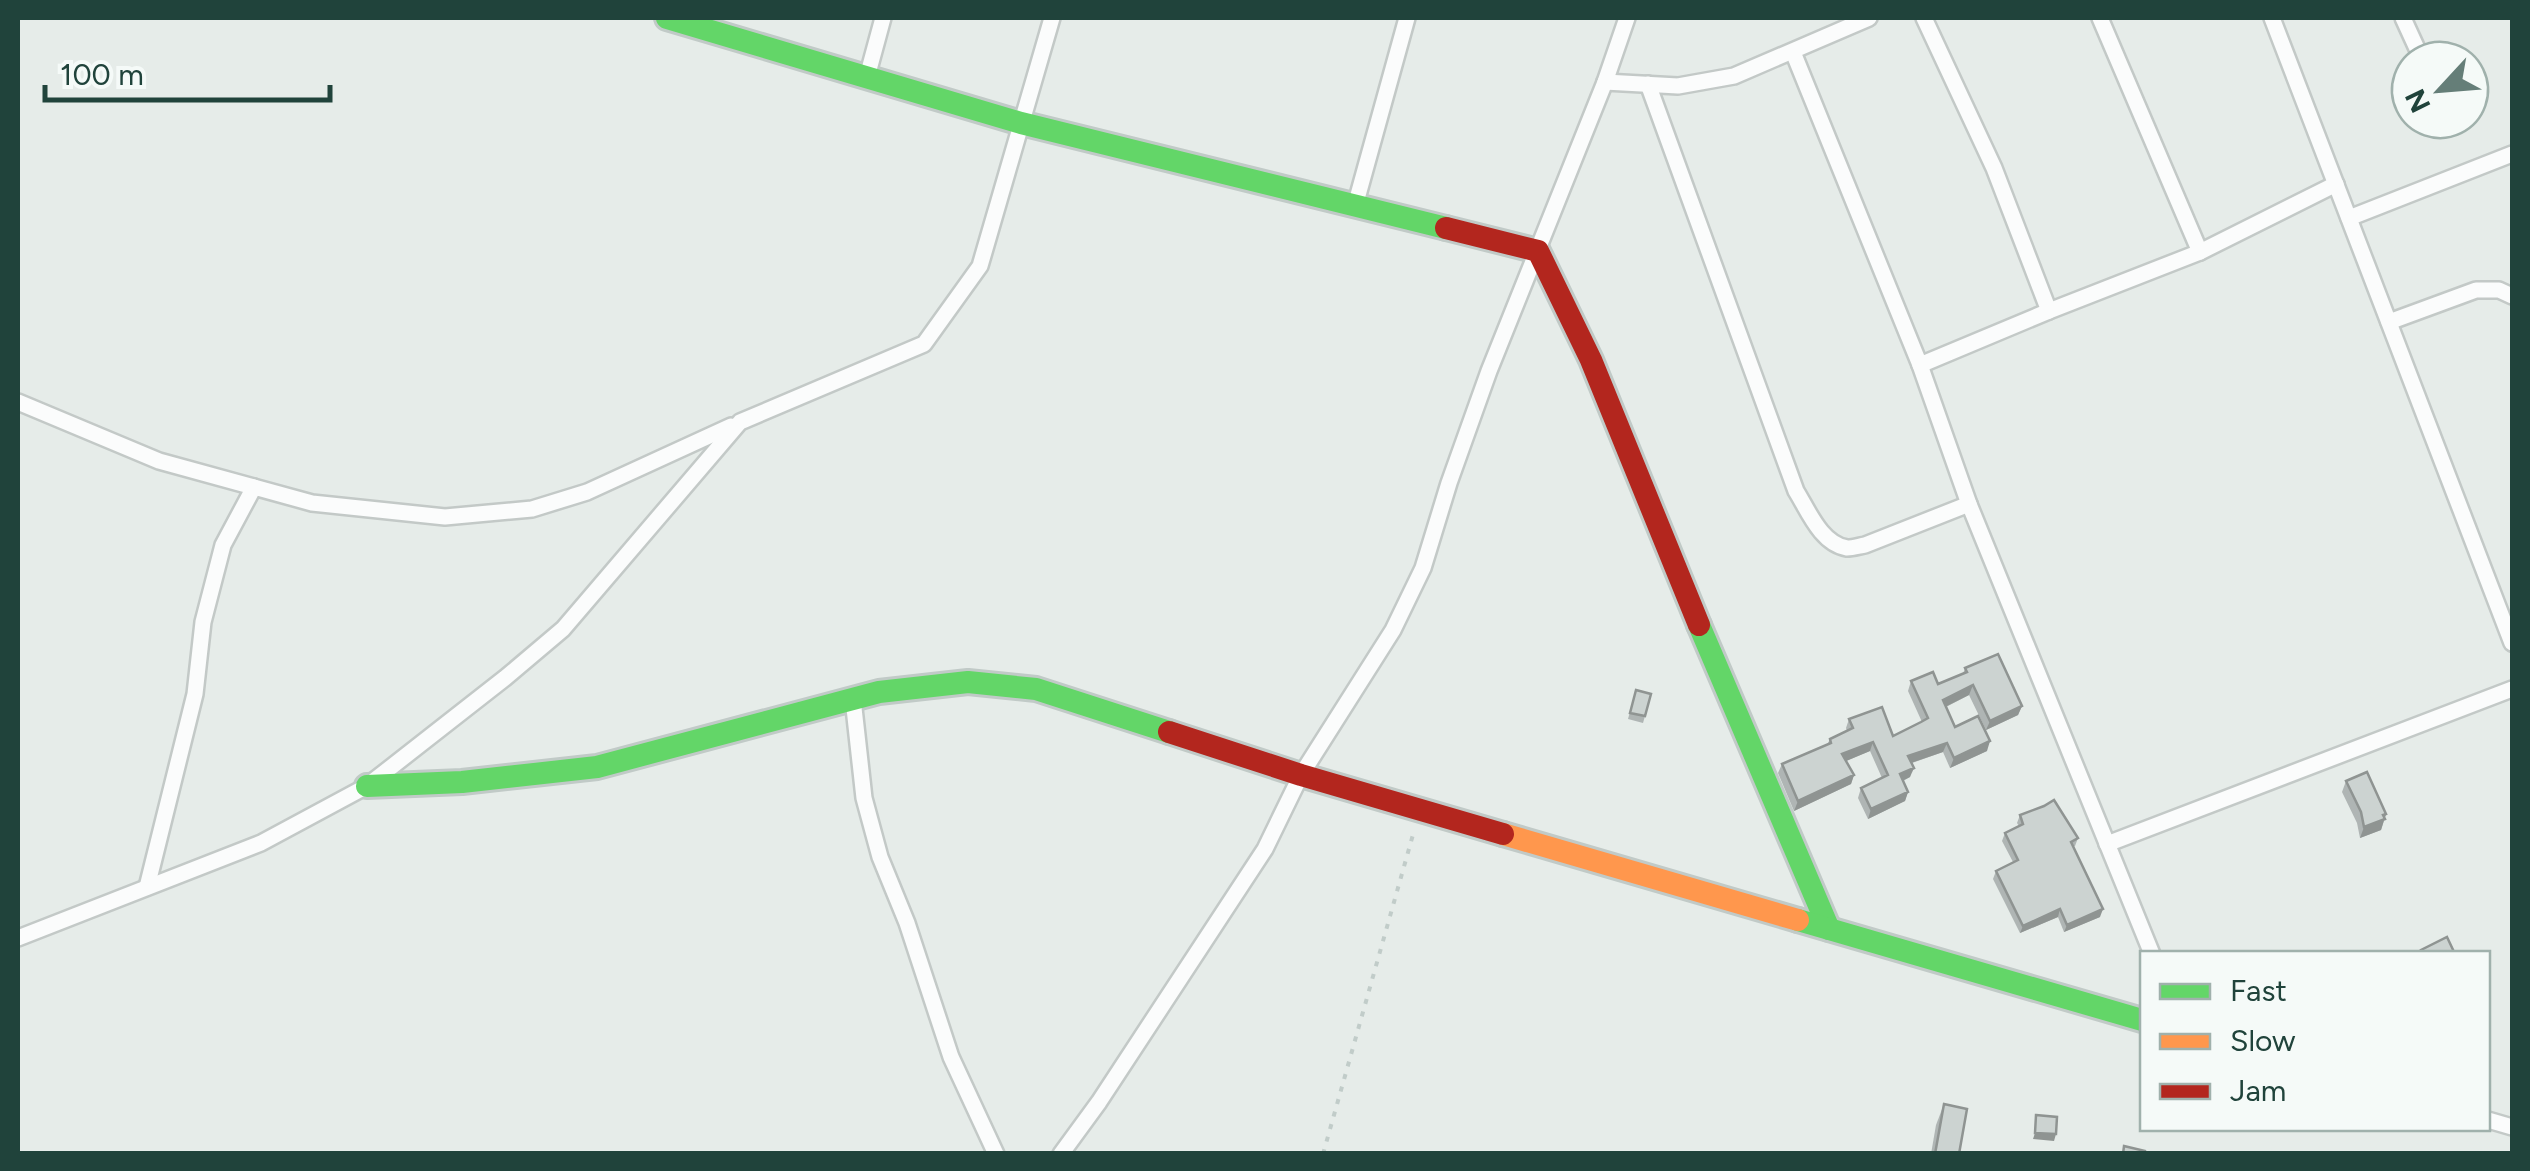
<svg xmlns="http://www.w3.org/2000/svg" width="2530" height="1171" viewBox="0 0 2530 1171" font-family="Figtree,sans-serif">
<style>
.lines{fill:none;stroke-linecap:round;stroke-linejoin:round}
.street-casing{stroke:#c3c9c7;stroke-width:20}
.fast-casing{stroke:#c1cac7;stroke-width:28}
.slow-casing{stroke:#c1cac7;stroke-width:28}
.jam-casing{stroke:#c1cac7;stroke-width:28}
.path{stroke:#c1ccc9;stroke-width:4;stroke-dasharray:5 8;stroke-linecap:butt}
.street{stroke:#fbfcfc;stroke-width:15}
.fast{stroke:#63d668;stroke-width:22}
.slow{stroke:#ff974d;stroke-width:22}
.jam{stroke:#b3261e;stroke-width:22}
.wall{fill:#afb5b4}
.shaded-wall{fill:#8f9492}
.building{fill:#ccd3d1;stroke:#8f9492;stroke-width:2.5}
</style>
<rect width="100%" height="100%" fill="#e6ece9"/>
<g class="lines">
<defs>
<g id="street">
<polyline points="2100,18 2200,252"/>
<polyline points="2272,18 2512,643"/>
<polyline points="2403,18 2419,53"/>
<polyline points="1793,52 1920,365 1969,504 2152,954"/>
<polyline points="867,77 883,18"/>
<polyline points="1605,82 1678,86 1734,76 1869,18"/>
<path d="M1648,84l148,407c12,19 25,53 51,57 6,0 12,-2 18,-3l104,-41"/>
<polyline points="1355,206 1407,18"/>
<polyline points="2349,218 2512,154"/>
<polyline points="2049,311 2200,252 2336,184"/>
<polyline points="2389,322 2476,290 2499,290 2512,296"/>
<polyline points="1920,365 2049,311 1994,168 1924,18"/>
<polyline points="18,402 159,461 312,503 445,517 532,509 587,492 731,426"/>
<polyline points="853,699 864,798 880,857 907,923 951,1057 996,1154"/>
<polyline points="2107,844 2512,689"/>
<polyline points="147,887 195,694 203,622 223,545 254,487"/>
<polyline points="18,938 261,843 367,786 505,678 563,629 740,422 924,344 980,266 1052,18"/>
<polyline points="2488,1120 2512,1127"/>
<polyline points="1061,1154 1099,1102 1265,849 1301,775 1393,630 1423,568 1449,483 1489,371 1605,82 1627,18"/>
</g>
<g id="fast">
<polyline points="667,18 1021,123 1446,228"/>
<polyline points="1699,625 1829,929"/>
<polyline points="367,786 462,782 597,767 879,692 968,682 1036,689 1169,732"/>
<polyline points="1798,920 2142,1020"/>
</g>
<polyline id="slow" points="1503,834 1798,920"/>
<g id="jam">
<polyline points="1446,228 1538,251 1591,360 1699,625"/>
<polyline points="1169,732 1301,775 1503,834"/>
</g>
</defs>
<use href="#street" class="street-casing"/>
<use href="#fast" class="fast-casing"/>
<use href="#slow" class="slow-casing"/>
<use href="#jam" class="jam-casing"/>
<polyline class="path" points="1323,1154 1414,831"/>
<use href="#street" class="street"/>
<use href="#fast" class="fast"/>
<use href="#slow" class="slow"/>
<use href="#jam" class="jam"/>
</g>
<g class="wall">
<polygon points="1965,668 2022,706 2018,715 1986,730 1969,695 1946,707 1955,727 1987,751 1950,768 1943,752 1912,763 1910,777 1903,781 1908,792 1905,801 1868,819 1858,798 1861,788 1882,778 1870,751 1846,761 1854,775 1851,784 1794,811 1778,773 1782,764 1827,745 1830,739 1847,731 1846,728 1849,719 1893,736 1922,722 1908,691 1911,681 1938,684 1963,674"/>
<polygon points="1636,690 1645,716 1643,723 1628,719"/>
<polygon points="2346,781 2386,814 2381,830 2360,838 2357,823 2342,792"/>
<polygon points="2020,815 2078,838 2075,846 2073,847 2100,917 2064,932 2058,917 2020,933 1993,879 1996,871 2013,862 2002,841 2005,833 2019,826 2017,823"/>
<polygon points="1944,1104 1959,1154 1931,1154 1936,1125"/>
</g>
<g class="shaded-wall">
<polygon points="1973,685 1969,695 1939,710 1943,700"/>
<polygon points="2022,706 2018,715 1986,730 1990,721"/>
<polygon points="1990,741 1987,751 1950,768 1954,758"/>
<polygon points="1873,742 1870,751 1839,764 1842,754"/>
<polygon points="1947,743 1943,752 1905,765 1908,756"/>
<polygon points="1914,768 1910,777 1896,784 1900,774"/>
<polygon points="1854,775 1851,784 1794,811 1798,801"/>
<polygon points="1908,792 1905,801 1868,819 1871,809"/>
<polygon points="2386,814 2381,830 2360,838 2364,827"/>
<polygon points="2060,909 2058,917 2020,933 2023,926"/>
<polygon points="2103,909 2100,917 2064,932 2067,925"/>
<polygon points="2035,1133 2056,1134 2054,1141 2033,1139"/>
</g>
<g class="building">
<polygon points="1998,654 2022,706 1990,721 1973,685 1943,700 1955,727 1978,716 1990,741 1954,758 1947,743 1908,756 1914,768 1900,774 1908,792 1871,809 1861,788 1888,775 1873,742 1842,754 1854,775 1798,801 1782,764 1831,743 1830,739 1853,728 1849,719 1882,707 1893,736 1921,722 1928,718 1911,681 1933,672 1938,684 1967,672 1965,668"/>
<polygon points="1636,690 1651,694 1645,716 1630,713"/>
<polygon points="2367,772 2386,814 2383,815 2385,819 2364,827 2361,812 2346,781"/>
<polygon points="2054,800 2078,838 2071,842 2103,909 2067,925 2060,909 2023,926 1996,871 2018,860 2005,833 2023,824 2020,815 2044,806"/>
<polygon points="2447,937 2455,954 2423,954 2421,950"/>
<polygon points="1944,1104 1967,1109 1959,1154 1935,1154"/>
<polygon points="2036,1115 2057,1117 2056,1134 2035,1133"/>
<polygon points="2124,1146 2145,1151 2145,1154 2123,1154"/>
</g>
<rect width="2530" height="1171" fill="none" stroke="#20433b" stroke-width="40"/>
<rect x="2140" y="951" width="350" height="180" fill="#f5faf8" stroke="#a0b1ac" stroke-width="2.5"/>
<rect x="2160" y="984" width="50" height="15" fill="#63d668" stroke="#a0b1ac" stroke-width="2.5"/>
<text x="2230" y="1001" font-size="30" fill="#20433b">Fast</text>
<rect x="2160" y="1034" width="50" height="15" fill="#ff974d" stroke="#a0b1ac" stroke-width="2.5"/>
<text x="2230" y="1051" font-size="30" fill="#20433b">Slow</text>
<rect x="2160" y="1084" width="50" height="15" fill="#b3261e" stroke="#a0b1ac" stroke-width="2.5"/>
<text x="2230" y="1101" font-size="30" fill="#20433b">Jam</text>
<g transform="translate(2440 90) rotate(244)"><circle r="48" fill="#f5faf8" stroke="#a0b1ac" stroke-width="2.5"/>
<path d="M0-8L18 38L0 25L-18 38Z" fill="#657e78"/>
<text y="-15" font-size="28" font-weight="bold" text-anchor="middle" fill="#20433b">N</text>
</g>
<path d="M45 85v15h285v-15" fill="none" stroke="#20433b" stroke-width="5"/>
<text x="60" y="85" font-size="30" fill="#20433b" stroke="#f5faf8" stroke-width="8" paint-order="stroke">100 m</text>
</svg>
